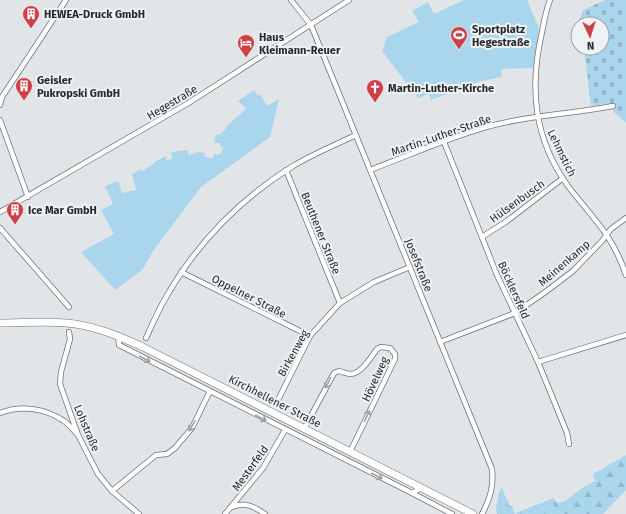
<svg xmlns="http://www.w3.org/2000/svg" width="626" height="514" viewBox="0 0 626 514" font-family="'Fira Sans',sans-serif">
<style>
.grass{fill:url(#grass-tufts)}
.forest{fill:url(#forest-firs)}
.cemetery{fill:url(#cemetery-stones)}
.garden{fill:#a9d5ed}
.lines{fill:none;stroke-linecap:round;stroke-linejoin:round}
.minor-casing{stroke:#707374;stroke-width:6}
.primary-casing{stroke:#707374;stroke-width:8}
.minor{stroke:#fff;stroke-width:4.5}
.primary{stroke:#fff;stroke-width:7}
.oneway{stroke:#9e9e9f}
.labels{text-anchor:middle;stroke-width:4;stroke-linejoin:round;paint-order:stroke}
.poi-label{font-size:11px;font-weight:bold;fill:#272829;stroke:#eef2f4;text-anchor:start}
.street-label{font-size:11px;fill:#272829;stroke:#eef2f4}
</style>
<defs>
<pattern id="grass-tufts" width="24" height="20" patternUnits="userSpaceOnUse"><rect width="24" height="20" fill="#a9d5ed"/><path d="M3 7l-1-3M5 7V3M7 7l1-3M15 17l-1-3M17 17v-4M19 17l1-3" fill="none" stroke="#91b7cb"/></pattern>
<pattern id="forest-firs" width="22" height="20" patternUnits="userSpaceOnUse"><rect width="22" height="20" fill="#a9d5ed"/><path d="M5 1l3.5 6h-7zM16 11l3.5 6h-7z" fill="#91b7cb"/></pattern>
<pattern id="cemetery-stones" width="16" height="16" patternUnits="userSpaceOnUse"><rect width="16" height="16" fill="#a9d5ed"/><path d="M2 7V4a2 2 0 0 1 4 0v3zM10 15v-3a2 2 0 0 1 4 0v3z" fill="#91b7cb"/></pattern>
</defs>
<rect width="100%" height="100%" fill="#e1e5e7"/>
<g class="grass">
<polygon points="501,487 510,506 512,506 515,514 497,514 496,507"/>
<polygon points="549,500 562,514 517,514 516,513"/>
</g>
<path class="forest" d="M626,455v35l-23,24h-41l-13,-14 4,-2 3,4c9,3 15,-7 22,-11 5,-4 12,-7 17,-10l-2,-7z"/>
<g class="cemetery">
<polygon points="605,0 626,0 626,123 614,112 612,103 591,106 584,48 602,48 602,24 578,24 583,10"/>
<polygon points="578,24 578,44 572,43"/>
</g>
<g class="garden">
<polygon points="464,0 527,0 539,28 533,68 502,69 501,77 478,82 431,100 429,94 418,98 382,51 387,37 419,22 412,11 428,2 434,14"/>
<polygon points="254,90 258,96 260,94 267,106 279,99 270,137 201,187 153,251 142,270 115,290 81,252 114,234 101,210 113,204 105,186 118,181 122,193 136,190 132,174 141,169 142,171 154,164 154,162 166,156 166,160 172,159 171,152 187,150 189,155 199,152 205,153 204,156 212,159 214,154 217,155 219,154 221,154 223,147 220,146 220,143 214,143 216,135 221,134 229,124 246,109 238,101"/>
</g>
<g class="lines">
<defs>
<g id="minor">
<path d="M291,0l20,25 181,444c2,17 -2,30 -10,45"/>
<path d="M550,0c-4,10 -6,21 -8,32 -13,56 -8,107 26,154 12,16 26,31 38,48 8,12 15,26 20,41"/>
<polyline points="0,105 2,97 66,0"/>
<polyline points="0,120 28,197"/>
<polyline points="444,142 497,275 538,362 567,433 569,444"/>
<polyline points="286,170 340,303"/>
<path d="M370,170c40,-15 79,-33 120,-44 40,-11 82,-12 123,-20"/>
<polyline points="0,212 190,102 349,0"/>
<polyline points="0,228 69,307"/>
<polyline points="482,237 507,221 563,178"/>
<polyline points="181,272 310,336"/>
<polyline points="69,332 70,339 61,372 60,384 78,435 98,474 112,491 139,514"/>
<polyline points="118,336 119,345 412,493 421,488"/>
<path d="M146,338c6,-13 12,-27 19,-39 31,-55 75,-100 128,-133 20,-12 42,-21 63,-31"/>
<polyline points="440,342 515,313 544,293 573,271 602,241 611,229 626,218"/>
<polyline points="538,362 626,335"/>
<polyline points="277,402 310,336 340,303 374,282 410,267"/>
<path d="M0,413c21,-8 45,-5 64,8 5,3 9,9 13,13"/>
<path d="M304,429l30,-56 5,-2c3,1 7,2 10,3 12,1 22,-17 28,-25l4,-2 9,1 5,6v5l-45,93"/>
<polyline points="112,491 156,455 167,454 175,448 192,428 210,391"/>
<polyline points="412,493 452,514"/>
<path d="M232,507c14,-5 21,-1 33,7"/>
<polyline points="225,514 263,468 285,430"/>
</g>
<path id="primary" d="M0,323c22,0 44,-2 66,0 27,2 53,13 77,24l330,167"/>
</defs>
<use href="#minor" class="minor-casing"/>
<use href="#primary" class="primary-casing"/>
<use href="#minor" class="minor"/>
<use href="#primary" class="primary"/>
</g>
<defs><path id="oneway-shaft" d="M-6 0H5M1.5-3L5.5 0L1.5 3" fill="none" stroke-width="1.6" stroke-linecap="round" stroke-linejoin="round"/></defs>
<g class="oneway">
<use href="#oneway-shaft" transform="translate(145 359) rotate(27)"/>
<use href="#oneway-shaft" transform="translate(328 383) rotate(118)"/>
<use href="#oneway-shaft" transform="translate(367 416) rotate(-64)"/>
<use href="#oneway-shaft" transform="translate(261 418) rotate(27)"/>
<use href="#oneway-shaft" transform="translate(192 426) rotate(120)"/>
<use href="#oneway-shaft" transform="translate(377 476) rotate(27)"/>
</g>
<defs>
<symbol id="building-pin" viewBox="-11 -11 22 30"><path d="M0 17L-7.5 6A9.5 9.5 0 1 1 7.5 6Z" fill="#cf3f46" stroke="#eef2f4"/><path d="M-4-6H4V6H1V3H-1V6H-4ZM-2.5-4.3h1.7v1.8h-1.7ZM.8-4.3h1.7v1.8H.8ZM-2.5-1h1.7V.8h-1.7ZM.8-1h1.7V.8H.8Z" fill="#fff"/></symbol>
<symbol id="stadium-pin" viewBox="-11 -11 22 30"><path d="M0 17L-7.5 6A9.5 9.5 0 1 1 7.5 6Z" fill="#cf3f46" stroke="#eef2f4"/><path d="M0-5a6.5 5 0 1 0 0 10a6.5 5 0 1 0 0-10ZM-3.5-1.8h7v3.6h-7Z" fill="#fff"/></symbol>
<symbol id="hotel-pin" viewBox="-11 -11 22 30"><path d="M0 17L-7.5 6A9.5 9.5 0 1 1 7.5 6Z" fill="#cf3f46" stroke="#eef2f4"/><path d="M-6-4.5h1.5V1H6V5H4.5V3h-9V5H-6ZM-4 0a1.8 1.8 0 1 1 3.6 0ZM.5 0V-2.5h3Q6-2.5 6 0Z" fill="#fff"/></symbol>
<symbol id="church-pin" viewBox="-11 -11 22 30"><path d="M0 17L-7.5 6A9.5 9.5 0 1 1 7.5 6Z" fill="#cf3f46" stroke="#eef2f4"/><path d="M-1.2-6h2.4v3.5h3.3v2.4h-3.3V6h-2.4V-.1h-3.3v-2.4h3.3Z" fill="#fff"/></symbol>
</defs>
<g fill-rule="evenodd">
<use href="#building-pin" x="21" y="4" width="20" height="27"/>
<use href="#stadium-pin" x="449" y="25" width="20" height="27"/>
<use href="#hotel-pin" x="236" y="33" width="20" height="27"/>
<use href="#building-pin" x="14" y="76" width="20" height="27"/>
<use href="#church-pin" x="365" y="78" width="20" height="27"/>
<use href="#building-pin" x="5" y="200" width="20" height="27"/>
</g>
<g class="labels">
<g class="poi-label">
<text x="44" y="18">HEWEA-Druck GmbH</text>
<text x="472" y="33">Sportplatz<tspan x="472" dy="13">Hegestraße</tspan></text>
<text x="259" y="41">Haus<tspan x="259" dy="13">Kleimann-Reuer</tspan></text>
<text x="37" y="84">Geisler<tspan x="37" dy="13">Pukropski GmbH</tspan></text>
<text x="388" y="92">Martin-Luther-Kirche</text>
<text x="28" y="214">Ice Mar GmbH</text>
</g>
<g class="street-label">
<text transform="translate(172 102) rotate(-31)" y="4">Hegestraße</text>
<text transform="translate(441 135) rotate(-19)" y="4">Martin-Luther-Straße</text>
<text transform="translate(562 153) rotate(64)" y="4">Lehmstich</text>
<text transform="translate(517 201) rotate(-36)" y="4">Hülsenbusch</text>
<text transform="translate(321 233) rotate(68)" y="4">Beuthener Straße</text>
<text transform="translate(564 263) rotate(-41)" y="4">Meinenkamp</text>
<text transform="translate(419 265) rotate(68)" y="4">Josefstraße</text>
<text transform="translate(514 290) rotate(66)" y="4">Böcklersfeld</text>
<text transform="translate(249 296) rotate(27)" y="4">Oppelner Straße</text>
<text transform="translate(293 353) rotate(-61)" y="4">Birkenweg</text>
<text transform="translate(375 379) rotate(-65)" y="4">Hövelweg</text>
<text transform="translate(275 401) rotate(27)" y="4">Kirchhellener Straße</text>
<text transform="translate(87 428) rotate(67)" y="4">Lohstraße</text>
<text transform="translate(250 468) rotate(-54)" y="4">Mesterfeld</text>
</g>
</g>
<g transform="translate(590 36) rotate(176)"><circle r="19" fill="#eef2f4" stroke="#9ea1a3"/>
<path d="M0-3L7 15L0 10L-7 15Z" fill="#cf3f46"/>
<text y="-6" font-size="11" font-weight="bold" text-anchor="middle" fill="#272829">N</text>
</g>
</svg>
